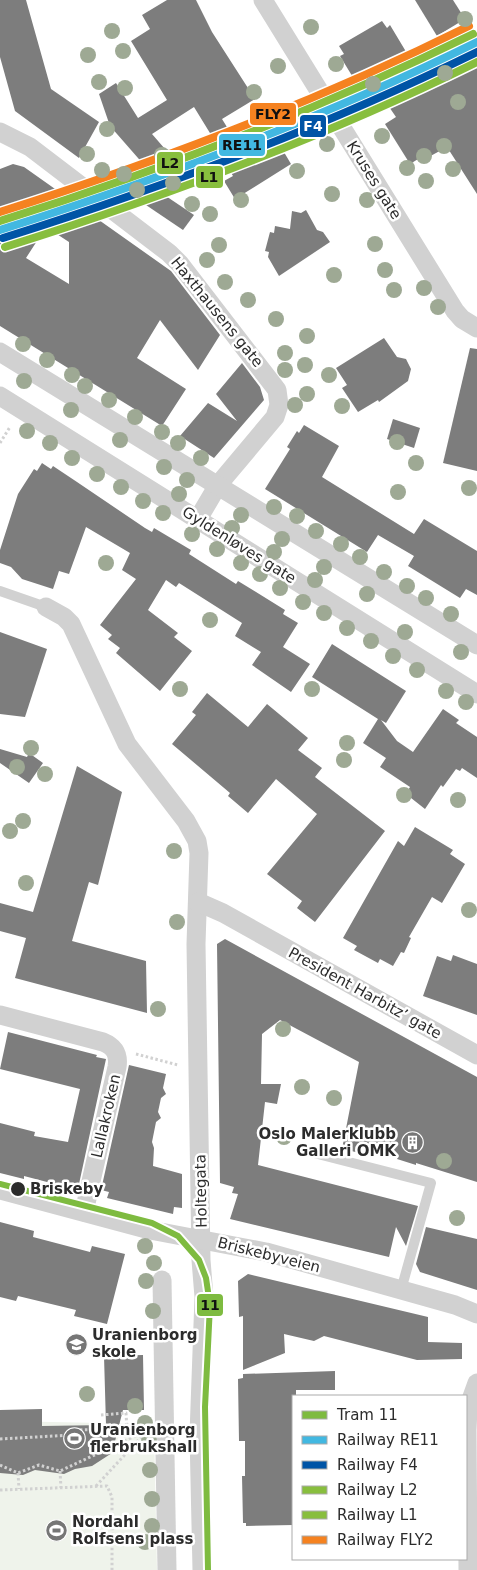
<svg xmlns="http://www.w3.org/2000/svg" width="477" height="1570" viewBox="0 0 477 1570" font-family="'DejaVu Sans',sans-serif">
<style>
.green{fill:#eff3eb}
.building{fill:#7d7d7d;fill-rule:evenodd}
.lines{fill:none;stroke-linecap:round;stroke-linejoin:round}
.path{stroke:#d1d1d1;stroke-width:3;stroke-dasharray:2.5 2.5;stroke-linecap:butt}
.service{stroke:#d1d1d1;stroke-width:10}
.minor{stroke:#d1d1d1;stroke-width:19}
.rail-1-casing{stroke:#fff;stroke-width:11}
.rail-2-casing{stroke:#fff;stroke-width:11}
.rail-3-casing{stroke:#fff;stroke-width:11}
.rail-4-casing{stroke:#fff;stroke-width:11}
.rail-5-casing{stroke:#fff;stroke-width:11}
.rail-1{stroke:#42b8e1;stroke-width:8}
.rail-2{stroke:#0054a6;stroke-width:8}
.rail-3{stroke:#88be3e;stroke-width:8}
.rail-4{stroke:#88be3e;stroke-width:8}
.rail-5{stroke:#f58220;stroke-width:8}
.tram-1-casing{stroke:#fff;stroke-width:10}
.tram-1{stroke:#7ebb40;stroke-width:6}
.tree{fill:#9ea994}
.stop-dot{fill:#2c2c2c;stroke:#fff;stroke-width:2}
.labels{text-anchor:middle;stroke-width:5;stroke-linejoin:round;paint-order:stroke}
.street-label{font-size:15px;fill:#2c2c2c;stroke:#fff}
.poi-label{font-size:15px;font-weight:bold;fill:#2c2c2c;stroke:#fff;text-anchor:start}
.stop-label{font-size:15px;font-weight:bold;fill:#2c2c2c;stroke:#fff;text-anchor:start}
.line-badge{stroke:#fff;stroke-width:2}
.badge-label{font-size:14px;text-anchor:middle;font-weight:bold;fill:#fff}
.pale-badge-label{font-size:14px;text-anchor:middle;font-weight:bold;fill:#111}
</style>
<rect width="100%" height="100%" fill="#fff"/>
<polygon class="green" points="0,1421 154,1424 157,1570 0,1570"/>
<g class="building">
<polygon points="0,0 26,0 51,89 99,122 79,158 15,111 0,57"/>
<polygon points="167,0 196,0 212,32 255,99 222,119 248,161 278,142 291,164 235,199 224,181 233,176 219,153 221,151 194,107 152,134 165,149 145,166 110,126 99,94 116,83 138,118 167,100 131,41 150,29 142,15"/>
<polygon points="415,0 453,0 465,19 437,36"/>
<polygon points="382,21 387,28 390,25 420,75 436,67 444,83 477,64 477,194 447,147 425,159 423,156 410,164 385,124 396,117 374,85 365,90 361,82 357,84 340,56 344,54 339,46"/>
<path d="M13,164l11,3 147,104 49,64 -22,35 -38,-50 -23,38 49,31 -24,37 -162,-100v-157zM46,227l23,15v42l-43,-26z"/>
<polygon points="154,188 194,215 183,230 143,203"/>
<polygon points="306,210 317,230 323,232 330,242 279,276 268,257 269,252 265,251 270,232 274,233 275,226 290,229 292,211 301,213"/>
<polygon points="384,338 397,357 406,359 411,369 408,381 379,402 378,400 358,412 342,388 347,385 336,368"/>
<polygon points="470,348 477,349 477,471 443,463"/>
<polygon points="242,363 260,387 264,400 214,458 180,436 208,403 237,421 216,394"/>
<polygon points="393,419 420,428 414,448 387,439"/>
<polygon points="304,425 339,446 322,477 414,534 424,519 477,551 477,595 466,589 460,598 408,566 414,556 378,535 367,552 265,489 290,449 287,447 297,431 299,433"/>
<polygon points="42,463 51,469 53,466 77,482 145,528 152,532 154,528 191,550 189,554 236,584 238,581 285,610 283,614 298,623 283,647 310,664 291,692 252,665 261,652 235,636 242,623 179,583 176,587 166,580 148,610 178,633 174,637 192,651 160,691 116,653 120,648 108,639 112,635 100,625 136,579 122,570 130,553 86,527 69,574 59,571 53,589 22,579 11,567 0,563 0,550 18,494 34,469 37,471"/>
<polygon points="0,632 47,649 25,717 0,714"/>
<polygon points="332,644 406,691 386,723 381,720 397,741 413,752 443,709 459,720 456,723 477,737 477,778 462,768 460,771 456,769 443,787 441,785 425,809 406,794 410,787 380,767 386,758 363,743 378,719 312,677"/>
<polygon points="207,693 248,727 267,704 308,738 298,750 322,768 315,777 385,831 315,922 297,908 302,901 267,874 317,814 276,779 248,813 228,796 230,793 172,744 196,715 192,712"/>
<polygon points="0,749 27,757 29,753 43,763 29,783 0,763"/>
<polygon points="77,766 122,792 98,885 89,882 72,941 146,961 147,1013 15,978 26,938 0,931 0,903 33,912"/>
<polygon points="415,827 453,850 450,854 465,864 442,903 432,897 409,937 411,938 404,953 401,952 393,966 380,959 378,963 354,950 357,946 343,938 398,841 404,846"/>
<polygon points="225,939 477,1077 477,1182 416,1163 416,1165 397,1159 398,1156 362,1145 360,1153 342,1149 359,1062 280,1020 262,1034 261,1084 281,1084 277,1104 265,1102 258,1165 418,1206 406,1246 396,1227 389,1257 230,1219 238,1194 232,1193 234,1187 220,1183 217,944"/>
<polygon points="453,955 477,964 477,1015 423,996 437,956 451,961"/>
<polygon points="8,1032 97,1055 96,1057 106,1059 79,1184 70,1188 24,1176 24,1179 0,1173 0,1123 35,1132 34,1136 68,1142 80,1089 0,1069"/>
<polygon points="129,1065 166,1074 163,1088 166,1094 161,1098 158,1112 161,1118 156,1122 152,1142 154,1148 153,1166 182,1174 182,1208 174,1207 173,1214 107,1198 109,1192 101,1190"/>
<polygon points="0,1222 34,1231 33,1237 90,1252 92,1246 125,1254 107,1324 74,1316 76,1310 18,1296 16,1301 0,1297"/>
<polygon points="426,1227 477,1239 477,1290 420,1272 416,1264"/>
<polygon points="248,1274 428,1317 428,1342 462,1343 462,1359 417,1360 324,1336 314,1341 284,1334 285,1353 243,1370 243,1316 239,1317 238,1281"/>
<polygon points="143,1355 144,1410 123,1410 112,1453 92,1466 75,1469 64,1474 35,1470 23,1475 0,1473 0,1410 42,1409 42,1426 106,1425 104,1356"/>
<polygon points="335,1371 335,1390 296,1390 296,1396 293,1396 293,1525 246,1526 246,1523 243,1523 242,1476 245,1476 245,1441 239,1441 238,1379 243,1378 243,1374"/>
</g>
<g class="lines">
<g class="path">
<polyline points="0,443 10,427"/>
<polyline points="136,1054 178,1065"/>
<polyline points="101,1415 126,1413 127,1430"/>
<polyline points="0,1439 72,1435 72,1430 144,1429"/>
<polyline points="0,1465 18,1473 39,1465 60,1471 144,1432"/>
<polyline points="60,1471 61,1488"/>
<polyline points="18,1473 19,1489"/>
<polyline points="96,1486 144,1434"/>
<polyline points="0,1490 107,1486 112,1497 112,1570"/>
</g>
<g class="service">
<polyline points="0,591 46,607"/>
<polyline points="302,1150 431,1183 401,1290"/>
</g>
<g class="minor">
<polyline points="263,0 455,311 462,319 477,328"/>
<polyline points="0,132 30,147 169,253 180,264 277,390 279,405 275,417 218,485 198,519"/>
<polyline points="0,352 477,645"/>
<polyline points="0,396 477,694"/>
<polyline points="46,607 64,617 71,624 127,744 186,821 197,841 199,853 196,944 201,1260 204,1297 199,1434 202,1570"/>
<polyline points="198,902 223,913 477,1055"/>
<path d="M0,1015l103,27c12,5 16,12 14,25l-33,145"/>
<polyline points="0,1190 150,1230 266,1252 455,1305 477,1314"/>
<polyline points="162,1280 167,1570"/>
<polyline points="468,1570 467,1430 468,1408 477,1383"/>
</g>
<defs>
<path id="rail-1" d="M0,230c164,-52 323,-112 477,-188"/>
<path id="rail-2" d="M3,238c162,-51 321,-111 474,-186"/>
<path id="rail-3" d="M0,221c163,-51 320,-112 473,-187"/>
<path id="rail-4" d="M5,247c162,-51 320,-110 472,-185"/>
<path id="rail-5" d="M0,212c161,-51 318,-111 469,-186"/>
</defs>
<use href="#rail-1" class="rail-1-casing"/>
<use href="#rail-2" class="rail-2-casing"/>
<use href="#rail-3" class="rail-3-casing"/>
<use href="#rail-4" class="rail-4-casing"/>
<use href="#rail-5" class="rail-5-casing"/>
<use href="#rail-1" class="rail-1"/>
<use href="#rail-2" class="rail-2"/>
<use href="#rail-3" class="rail-3"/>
<use href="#rail-4" class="rail-4"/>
<use href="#rail-5" class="rail-5"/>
<defs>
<polyline id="tram-1" points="0,1184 152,1223 178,1236 199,1260 206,1278 210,1305 205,1407 208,1570"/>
</defs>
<use href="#tram-1" class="tram-1-casing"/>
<use href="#tram-1" class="tram-1"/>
</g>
<g class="tree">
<circle cx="465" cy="19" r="8"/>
<circle cx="311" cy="27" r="8"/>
<circle cx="112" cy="31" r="8"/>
<circle cx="123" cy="51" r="8"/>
<circle cx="88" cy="55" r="8"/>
<circle cx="336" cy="64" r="8"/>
<circle cx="278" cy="66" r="8"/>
<circle cx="445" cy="73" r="8"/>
<circle cx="99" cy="82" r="8"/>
<circle cx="373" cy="84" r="8"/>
<circle cx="125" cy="88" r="8"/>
<circle cx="254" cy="92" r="8"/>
<circle cx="458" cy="102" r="8"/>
<circle cx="107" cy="129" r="8"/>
<circle cx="382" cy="136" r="8"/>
<circle cx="327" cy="144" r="8"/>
<circle cx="444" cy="146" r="8"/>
<circle cx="87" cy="154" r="8"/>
<circle cx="162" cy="155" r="8"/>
<circle cx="424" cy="156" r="8"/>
<circle cx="407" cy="168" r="8"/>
<circle cx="453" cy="169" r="8"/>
<circle cx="102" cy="170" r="8"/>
<circle cx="297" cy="171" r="8"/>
<circle cx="124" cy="174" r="8"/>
<circle cx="426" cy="181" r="8"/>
<circle cx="173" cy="183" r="8"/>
<circle cx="137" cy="190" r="8"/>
<circle cx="332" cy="194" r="8"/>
<circle cx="241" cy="200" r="8"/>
<circle cx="367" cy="200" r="8"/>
<circle cx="192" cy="204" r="8"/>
<circle cx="210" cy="214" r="8"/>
<circle cx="375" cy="244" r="8"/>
<circle cx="219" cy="245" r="8"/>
<circle cx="207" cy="260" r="8"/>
<circle cx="385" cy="270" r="8"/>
<circle cx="334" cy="275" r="8"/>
<circle cx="225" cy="282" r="8"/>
<circle cx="424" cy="288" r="8"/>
<circle cx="394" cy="290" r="8"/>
<circle cx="248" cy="300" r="8"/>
<circle cx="438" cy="307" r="8"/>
<circle cx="276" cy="319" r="8"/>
<circle cx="307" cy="336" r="8"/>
<circle cx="23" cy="344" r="8"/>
<circle cx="285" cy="353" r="8"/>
<circle cx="47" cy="360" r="8"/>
<circle cx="305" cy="365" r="8"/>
<circle cx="285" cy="370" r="8"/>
<circle cx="72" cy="375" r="8"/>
<circle cx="329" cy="375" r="8"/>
<circle cx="24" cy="381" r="8"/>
<circle cx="85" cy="386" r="8"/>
<circle cx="307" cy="394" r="8"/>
<circle cx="109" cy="400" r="8"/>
<circle cx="295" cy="405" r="8"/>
<circle cx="342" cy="406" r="8"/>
<circle cx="71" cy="410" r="8"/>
<circle cx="135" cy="417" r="8"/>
<circle cx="27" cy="431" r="8"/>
<circle cx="162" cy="432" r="8"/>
<circle cx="120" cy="440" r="8"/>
<circle cx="397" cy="442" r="8"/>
<circle cx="50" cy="443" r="8"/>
<circle cx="178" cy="443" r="8"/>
<circle cx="72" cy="458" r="8"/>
<circle cx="201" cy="458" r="8"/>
<circle cx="416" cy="463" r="8"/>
<circle cx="164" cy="467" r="8"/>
<circle cx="97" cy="474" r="8"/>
<circle cx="187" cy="480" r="8"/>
<circle cx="121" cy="487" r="8"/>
<circle cx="469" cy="488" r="8"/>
<circle cx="398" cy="492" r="8"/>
<circle cx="179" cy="494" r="8"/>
<circle cx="143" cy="501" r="8"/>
<circle cx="274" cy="507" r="8"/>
<circle cx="163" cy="513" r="8"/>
<circle cx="241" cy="515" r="8"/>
<circle cx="297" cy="516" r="8"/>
<circle cx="232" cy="528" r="8"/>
<circle cx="316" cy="531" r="8"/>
<circle cx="192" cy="534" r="8"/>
<circle cx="282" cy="539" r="8"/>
<circle cx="341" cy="544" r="8"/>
<circle cx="217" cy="549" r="8"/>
<circle cx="274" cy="552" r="8"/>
<circle cx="360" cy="557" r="8"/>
<circle cx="106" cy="563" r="8"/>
<circle cx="241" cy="563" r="8"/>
<circle cx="324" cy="567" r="8"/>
<circle cx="384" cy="572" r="8"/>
<circle cx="260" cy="574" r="8"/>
<circle cx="315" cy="580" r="8"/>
<circle cx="407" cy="586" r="8"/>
<circle cx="280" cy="588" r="8"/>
<circle cx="367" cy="594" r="8"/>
<circle cx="426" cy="598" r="8"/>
<circle cx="303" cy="602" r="8"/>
<circle cx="324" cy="613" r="8"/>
<circle cx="451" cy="614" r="8"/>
<circle cx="210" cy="620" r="8"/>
<circle cx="347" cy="628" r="8"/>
<circle cx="405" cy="632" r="8"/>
<circle cx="371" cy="641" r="8"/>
<circle cx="461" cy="652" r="8"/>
<circle cx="393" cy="656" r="8"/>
<circle cx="417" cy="670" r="8"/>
<circle cx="180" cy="689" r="8"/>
<circle cx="312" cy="689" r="8"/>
<circle cx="446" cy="691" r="8"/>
<circle cx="466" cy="702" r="8"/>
<circle cx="347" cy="743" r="8"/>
<circle cx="31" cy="748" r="8"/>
<circle cx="344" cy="760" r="8"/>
<circle cx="17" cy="767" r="8"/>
<circle cx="45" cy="774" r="8"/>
<circle cx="404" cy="795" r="8"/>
<circle cx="458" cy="800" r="8"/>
<circle cx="23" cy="821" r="8"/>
<circle cx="10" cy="831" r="8"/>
<circle cx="174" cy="851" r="8"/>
<circle cx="26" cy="883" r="8"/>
<circle cx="469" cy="910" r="8"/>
<circle cx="177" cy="922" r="8"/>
<circle cx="158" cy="1009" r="8"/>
<circle cx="283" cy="1029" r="8"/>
<circle cx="302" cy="1087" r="8"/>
<circle cx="334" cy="1098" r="8"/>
<circle cx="284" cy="1137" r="8"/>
<circle cx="444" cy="1161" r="8"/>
<circle cx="457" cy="1218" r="8"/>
<circle cx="145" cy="1246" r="8"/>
<circle cx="154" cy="1263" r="8"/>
<circle cx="146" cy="1281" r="8"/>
<circle cx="153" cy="1311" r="8"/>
<circle cx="87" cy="1394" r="8"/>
<circle cx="135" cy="1406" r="8"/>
<circle cx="145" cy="1423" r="8"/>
<circle cx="149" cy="1441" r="8"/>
<circle cx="150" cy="1470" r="8"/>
<circle cx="152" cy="1499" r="8"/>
<circle cx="152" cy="1526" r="8"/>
<circle cx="145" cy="1542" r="8"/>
</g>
<defs>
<symbol id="building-disc" viewBox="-11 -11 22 22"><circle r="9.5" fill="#767676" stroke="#fff"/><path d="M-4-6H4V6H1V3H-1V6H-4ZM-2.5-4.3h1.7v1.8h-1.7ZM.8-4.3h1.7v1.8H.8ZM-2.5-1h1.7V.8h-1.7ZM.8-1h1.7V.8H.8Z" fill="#fff"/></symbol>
<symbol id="school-disc" viewBox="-11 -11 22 22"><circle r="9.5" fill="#767676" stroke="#fff"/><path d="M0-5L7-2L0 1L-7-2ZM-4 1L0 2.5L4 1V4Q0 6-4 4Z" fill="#fff"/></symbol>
<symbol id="stadium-disc" viewBox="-11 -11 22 22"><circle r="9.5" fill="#767676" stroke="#fff"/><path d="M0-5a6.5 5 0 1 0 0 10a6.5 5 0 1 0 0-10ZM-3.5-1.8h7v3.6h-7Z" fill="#fff"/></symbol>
</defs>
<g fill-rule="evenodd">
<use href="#building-disc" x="400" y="1130" width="25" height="25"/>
<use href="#school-disc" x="64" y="1332" width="25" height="25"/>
<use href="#stadium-disc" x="62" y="1426" width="25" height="25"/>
<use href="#stadium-disc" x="44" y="1518" width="25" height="25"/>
</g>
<circle class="stop-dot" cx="18" cy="1189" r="8"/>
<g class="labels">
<g class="street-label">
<text transform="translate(374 180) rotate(58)" y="5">Kruses gate</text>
<text transform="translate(217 312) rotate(51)" y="5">Haxthausens gate</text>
<text transform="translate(239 545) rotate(32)" y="5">Gyldenløves gate</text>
<text transform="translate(365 993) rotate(29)" y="5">President Harbitz’ gate</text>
<text transform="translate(106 1116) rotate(-77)" y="5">Lallakroken</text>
<text transform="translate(201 1191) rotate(-91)" y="5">Holtegata</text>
<text transform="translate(269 1255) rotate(14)" y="5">Briskebyveien</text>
</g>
<g class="poi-label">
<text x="396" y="1139" text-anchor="end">Oslo Malerklubb<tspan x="396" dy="17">Galleri OMK</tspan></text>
<text x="92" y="1340">Uranienborg<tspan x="92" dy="17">skole</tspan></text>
<text x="90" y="1435">Uranienborg<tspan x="90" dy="17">flerbrukshall</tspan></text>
<text x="72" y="1527">Nordahl<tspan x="72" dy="17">Rolfsens plass</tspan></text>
</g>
<g class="stop-label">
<text x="30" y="1194">Briskeby</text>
</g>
</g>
<g class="line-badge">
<rect x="249" y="102" width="48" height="24" rx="5" fill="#f58220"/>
<rect x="299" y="114" width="28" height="24" rx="5" fill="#0054a6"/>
<rect x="218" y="133" width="48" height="24" rx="5" fill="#42b8e1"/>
<rect x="156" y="151" width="28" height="24" rx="5" fill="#88be3e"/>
<rect x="195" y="165" width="29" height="24" rx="5" fill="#88be3e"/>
<rect x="196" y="1293" width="28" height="24" rx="5" fill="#7ebb40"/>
</g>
<g class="badge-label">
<text x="313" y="131">F4</text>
</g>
<g class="pale-badge-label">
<text x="273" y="119">FLY2</text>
<text x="242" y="150">RE11</text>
<text x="170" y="168">L2</text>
<text x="209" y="182">L1</text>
<text x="210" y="1310">11</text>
</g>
<rect x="292" y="1395" width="175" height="165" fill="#ffffff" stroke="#ababab"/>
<rect x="302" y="1411" width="25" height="8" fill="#7ebb40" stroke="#ababab"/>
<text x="337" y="1420" font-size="15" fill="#2c2c2c">Tram 11</text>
<rect x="302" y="1436" width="25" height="8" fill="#42b8e1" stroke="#ababab"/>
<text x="337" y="1445" font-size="15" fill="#2c2c2c">Railway RE11</text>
<rect x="302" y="1461" width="25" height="8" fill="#0054a6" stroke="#ababab"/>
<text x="337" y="1470" font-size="15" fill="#2c2c2c">Railway F4</text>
<rect x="302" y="1486" width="25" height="8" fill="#88be3e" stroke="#ababab"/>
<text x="337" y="1495" font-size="15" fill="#2c2c2c">Railway L2</text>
<rect x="302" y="1511" width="25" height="8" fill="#88be3e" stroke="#ababab"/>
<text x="337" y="1520" font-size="15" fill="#2c2c2c">Railway L1</text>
<rect x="302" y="1536" width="25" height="8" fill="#f58220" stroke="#ababab"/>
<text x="337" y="1545" font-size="15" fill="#2c2c2c">Railway FLY2</text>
</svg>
